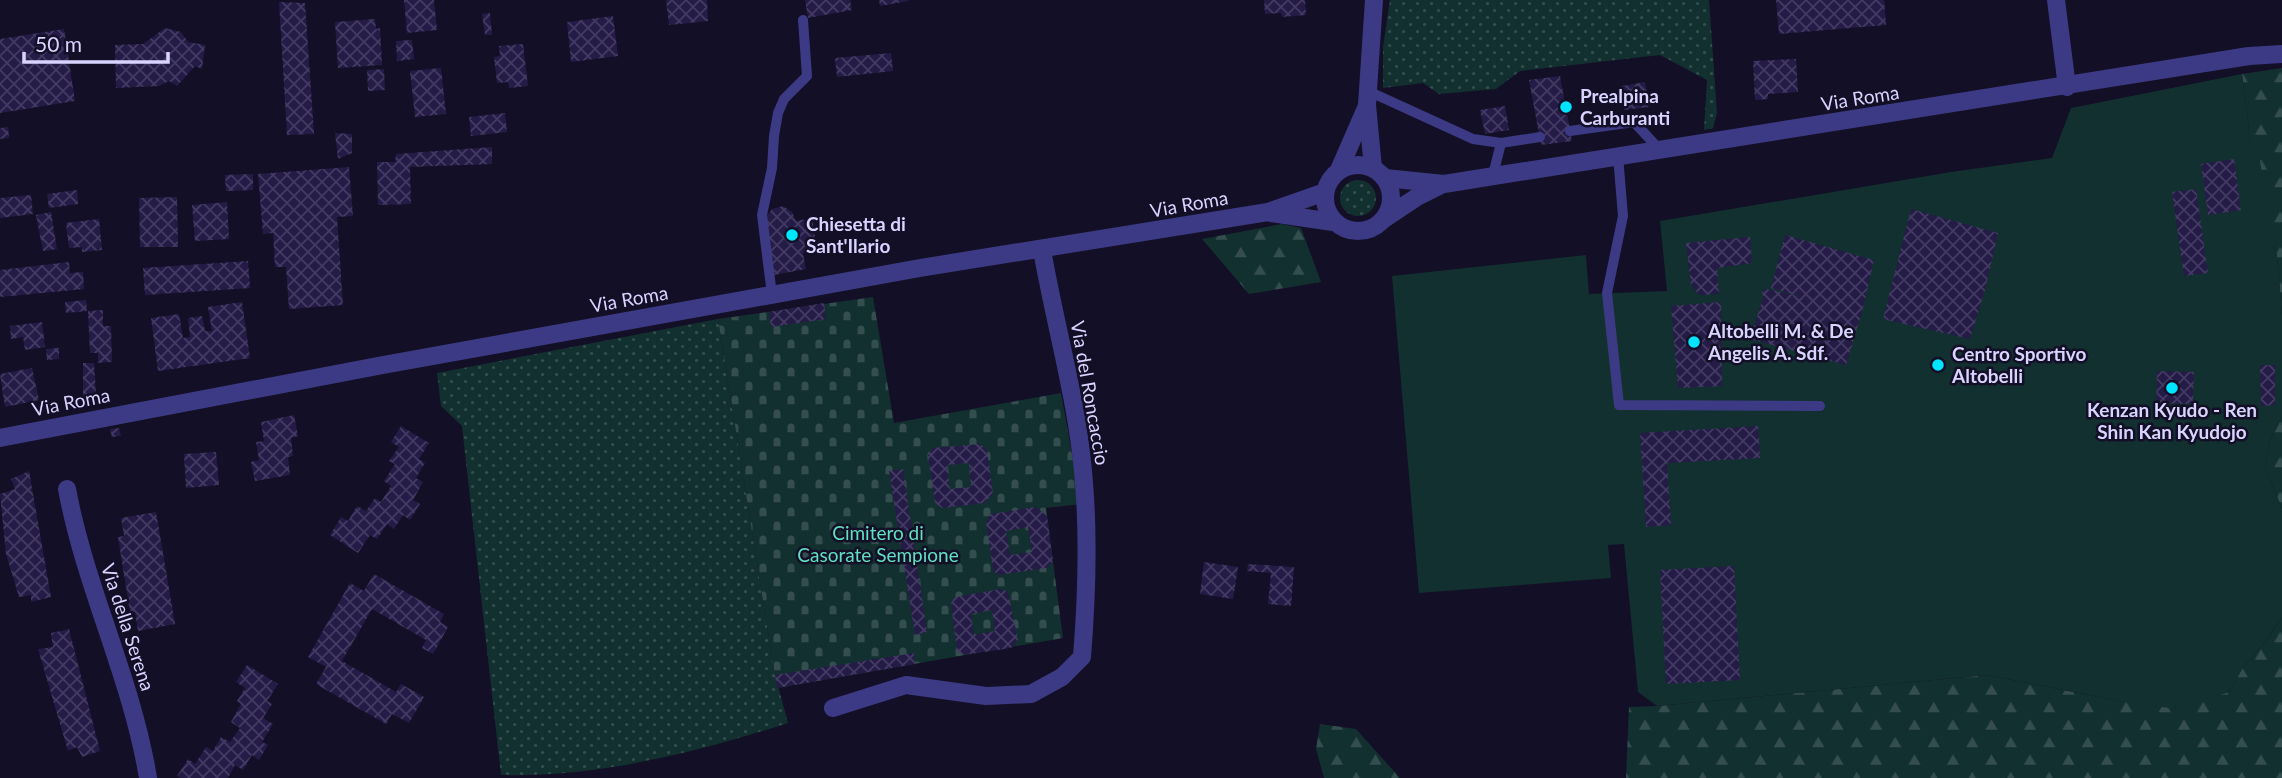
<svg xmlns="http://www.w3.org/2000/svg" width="2282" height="778" viewBox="0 0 2282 778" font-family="Lato,sans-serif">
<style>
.green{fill:url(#green-dots)}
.forest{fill:url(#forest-firs)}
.cemetery{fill:url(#cemetery-stones)}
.pitch{fill:#12302f}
.building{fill:url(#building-cross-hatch);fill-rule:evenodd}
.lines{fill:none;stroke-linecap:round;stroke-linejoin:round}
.service{stroke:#3d3a85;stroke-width:10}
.minor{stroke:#3d3a85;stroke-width:18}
.tertiary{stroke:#3d3a85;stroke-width:18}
.poi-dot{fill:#00e5ff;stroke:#130f26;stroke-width:2.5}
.labels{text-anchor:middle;stroke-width:5;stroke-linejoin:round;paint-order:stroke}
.poi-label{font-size:19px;font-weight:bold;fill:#d9d4ff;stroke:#130f26;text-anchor:start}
.street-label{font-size:19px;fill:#d9d4ff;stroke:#130f26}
.park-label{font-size:19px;fill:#5fe0c0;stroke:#130f26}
</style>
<defs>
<pattern id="green-dots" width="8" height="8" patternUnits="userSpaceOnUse" patternTransform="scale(1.75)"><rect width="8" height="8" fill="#12302f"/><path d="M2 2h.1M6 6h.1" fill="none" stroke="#344d4e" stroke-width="1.8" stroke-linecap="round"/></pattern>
<pattern id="forest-firs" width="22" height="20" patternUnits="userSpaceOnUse" patternTransform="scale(1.75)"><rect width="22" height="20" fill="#12302f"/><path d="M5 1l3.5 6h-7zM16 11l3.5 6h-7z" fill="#344d4e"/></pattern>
<pattern id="cemetery-stones" width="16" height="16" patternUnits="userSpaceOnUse" patternTransform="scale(1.75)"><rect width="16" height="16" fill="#12302f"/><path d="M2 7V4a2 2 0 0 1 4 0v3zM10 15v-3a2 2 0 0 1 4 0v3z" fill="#344d4e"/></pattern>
<pattern id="building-cross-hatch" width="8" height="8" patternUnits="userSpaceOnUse" patternTransform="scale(1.75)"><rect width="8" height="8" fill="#241b47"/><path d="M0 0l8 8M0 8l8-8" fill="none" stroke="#433b63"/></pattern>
</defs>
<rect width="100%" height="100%" fill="#130f26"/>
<g class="green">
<polygon points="1390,0 1709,0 1717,113 1713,128 1704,130 1707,80 1660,55 1520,71 1496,89 1439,94 1423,83 1383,88 1383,47"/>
<circle cx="1358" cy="198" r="18"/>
<path d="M718,319l57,356 13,48c-89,29 -193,55 -287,52l-39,-349 -21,-20 -4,-33z"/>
</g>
<g class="forest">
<path d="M2282,68v247l-5,-59 -28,-111c1,-24 -5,-47 -7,-71z"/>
<polygon points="1282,224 1301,228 1321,282 1249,294 1202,239"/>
<polygon points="2282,416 2282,509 2265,467 2269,443"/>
<polygon points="2282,618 2282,778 1626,778 1629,707 1657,706 1987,675 2124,702 2229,692 2242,669 2262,646"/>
<polygon points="1320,724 1356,729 1400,778 1324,778 1316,749"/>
</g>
<polygon class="cemetery" points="873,297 894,423 1061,393 1081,504 1046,508 1063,638 777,688 718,319"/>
<path class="pitch" d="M2242,74c2,24 8,47 7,70l10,12 18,100 5,59v101l-13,27 -4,24 17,42v109l-20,28 -20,23 -13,23 -26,9 -34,7 -45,-6 -137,-27 -330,31 -19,-14 -14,-148 -16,1 3,33 -192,15 -27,-317 194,-21 3,39 78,-3 -7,-70 291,-49 101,-14 19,-50z"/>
<g class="building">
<polygon points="404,0 434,0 437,30 407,33"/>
<polygon points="666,0 707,0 708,21 669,25"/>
<polygon points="805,0 850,0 852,10 808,18"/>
<polygon points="879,0 908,0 908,1 880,6"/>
<polygon points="1264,0 1305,0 1306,15 1282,17 1281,13 1265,14"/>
<polygon points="1776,0 1884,0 1886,25 1779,34"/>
<polygon points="279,2 305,3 314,134 287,135"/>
<polygon points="490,13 492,35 485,35 482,14"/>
<polygon points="613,16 618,56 571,62 567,22"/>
<polygon points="375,19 376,29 380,28 382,65 338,68 335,22"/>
<polygon points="165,28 181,32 188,42 205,45 202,69 195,66 177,86 169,81 159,86 116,88 115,45 143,44"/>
<polygon points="64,29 75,101 0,113 0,39"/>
<polygon points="412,40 414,59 397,61 396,41"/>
<polygon points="523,44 528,86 509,88 508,82 497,83 494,57 500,56 499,46"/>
<polygon points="891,53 893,71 837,77 835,58"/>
<polygon points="1796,59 1798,92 1768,94 1768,99 1755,100 1753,61"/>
<polygon points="441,68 446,114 415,117 410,71"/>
<polygon points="384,69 385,90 368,91 367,70"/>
<polygon points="1560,76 1572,141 1541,145 1529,80"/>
<polygon points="1645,82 1649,107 1624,110 1622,86"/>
<polygon points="1505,106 1509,130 1485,134 1480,110"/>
<polygon points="505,113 507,132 471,136 469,117"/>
<polygon points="8,127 9,138 0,139 0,128"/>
<polygon points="335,133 352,134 352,153 338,159"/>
<polygon points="492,147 492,164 410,167 411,204 378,205 377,162 395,162 396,154"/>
<polygon points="2234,159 2241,210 2208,215 2201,164"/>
<polygon points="349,167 353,216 337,217 343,305 289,309 286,267 275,267 273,233 263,234 258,174"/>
<polygon points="253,174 253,190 226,191 225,175"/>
<polygon points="2196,189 2208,273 2184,276 2172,192"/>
<polygon points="77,190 78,204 49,208 47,194"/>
<polygon points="31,195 33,214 0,218 0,198"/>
<polygon points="177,197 178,247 140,247 139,198"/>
<polygon points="227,202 229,239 195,241 192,205"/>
<polygon points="783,206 792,212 796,221 812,218 817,250 803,253 806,269 774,275 766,217 772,209"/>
<polygon points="1911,209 1998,233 1985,290 1970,339 1883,319"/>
<polygon points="51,212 57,249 43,251 36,215"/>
<polygon points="99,219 102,250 82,252 82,247 69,248 66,223"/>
<polygon points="1785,235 1874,260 1862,312 1846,365 1750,339 1763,298 1762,289 1772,290 1805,298 1771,288"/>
<polygon points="1750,237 1752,263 1717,268 1719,294 1699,295 1691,285 1686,243"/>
<polygon points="248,261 250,288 145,295 143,268"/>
<polygon points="69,262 70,273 83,272 84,289 0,297 0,270"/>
<polygon points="86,300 87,311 66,313 65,302"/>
<polygon points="242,302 250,358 158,371 151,318 179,314 183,338 190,337 188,318 202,316 205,331 212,331 208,307"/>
<polygon points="1721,302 1722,386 1678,388 1671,306"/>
<polygon points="824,303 826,319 771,327 769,312"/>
<polygon points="103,310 103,326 111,326 112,362 98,363 98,353 90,353 88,311"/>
<polygon points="42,322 45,347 25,350 23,337 11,339 10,326"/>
<polygon points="59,348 59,359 47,360 46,349"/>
<polygon points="83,363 94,363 96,394 83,398"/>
<polygon points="2260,365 2275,365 2275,405 2261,406"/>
<polygon points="32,368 39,400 5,407 0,374"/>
<polygon points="2157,371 2194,372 2193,404 2156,403"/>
<polygon points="294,415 298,436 291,438 293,456 288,457 290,475 255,481 251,462 259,460 256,442 264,441 261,422"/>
<polygon points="401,426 429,443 419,459 425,463 416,478 423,482 413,500 420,504 410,520 403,515 394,529 387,524 377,539 370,535 358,553 330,535 341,517 348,521 357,506 366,511 375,498 381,502 391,486 384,481 395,464 389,461 399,447 391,442"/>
<polygon points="1758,426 1760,458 1667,463 1671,525 1646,527 1640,433"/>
<polygon points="119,428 121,436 112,437 110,429"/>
<path d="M980,444l7,6 6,44 -9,9 -42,5 -7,-5 -7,-48 5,-7zM969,463l2,24 -21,2 -3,-24z"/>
<polygon points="216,452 219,485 186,488 184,454"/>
<polygon points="903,469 927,632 915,635 889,471"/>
<polygon points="29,471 51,597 31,602 31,595 19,597 6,554 0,494 15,489 11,479"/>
<path d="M1036,507l11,9 6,45 -6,7 -49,7 -5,-5 -7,-48 5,-8zM1028,527l4,25 -22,3 -4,-24z"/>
<polygon points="156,512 175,624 138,631 135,612 130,612 118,537 124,536 121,518"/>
<polygon points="1204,562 1238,567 1233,599 1200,594"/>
<polygon points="1248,564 1294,567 1291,606 1268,604 1271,573 1247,571"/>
<polygon points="1734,566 1740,680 1666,684 1660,570"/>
<polygon points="374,574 444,614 440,622 448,627 433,654 422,648 426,640 372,609 342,661 396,692 401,684 424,697 409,723 392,714 386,724 316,684 326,667 308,657 350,583 364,591"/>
<path d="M1001,589l7,3 10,48 -7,8 -48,7 -6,-4 -6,-48 4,-6zM992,610l3,21 -21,4 -3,-21z"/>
<polygon points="69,629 100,751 82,757 77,747 68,751 38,649 53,647 51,633"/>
<polygon points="914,653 915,664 777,688 775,675"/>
<polygon points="247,665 278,684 267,701 272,704 263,718 273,724 262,742 268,745 259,760 252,755 243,770 235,765 228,778 181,778 177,776 188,759 195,764 206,747 213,751 221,737 230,742 240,728 231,722 241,704 237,701 245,688 236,682"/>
</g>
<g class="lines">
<g class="service">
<polyline points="1368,91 1473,139 1501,143"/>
<polyline points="1570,131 1634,122 1660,150"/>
<polyline points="1618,156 1623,216 1607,293 1619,405 1820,406"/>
<polyline points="1493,175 1501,143 1540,137"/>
<polyline points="772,295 762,215 772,168 774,136 778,113 784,99 807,76 803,20"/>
</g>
<g class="minor">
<polyline points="2056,0 2067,87"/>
<polyline points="1373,168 1367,105 1374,0"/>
<polyline points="1339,170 1366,108"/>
<path d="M67,489c18,98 65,190 81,289"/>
<path d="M833,708l73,-23 80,11 45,-2 31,-17 20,-20c5,-62 7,-124 1,-186 -7,-75 -28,-147 -41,-221"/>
</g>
<g class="tertiary">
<circle cx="1358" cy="198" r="33"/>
<polyline points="1385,178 1444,184 2249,56 2282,54"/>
<polyline points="1271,213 1333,222"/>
<polyline points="1384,219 1417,197 1441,185"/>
<polyline points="0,438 383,365 920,268 1268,212 1325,192"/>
</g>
</g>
<g class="poi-dot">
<circle cx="1566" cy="107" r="7"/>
<circle cx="792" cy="235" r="7"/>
<circle cx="1694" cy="342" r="7"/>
<circle cx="1938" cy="365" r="7"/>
<circle cx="2172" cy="388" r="7"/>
</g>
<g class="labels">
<g class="poi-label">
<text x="1580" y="103">Prealpina<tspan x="1580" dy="22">Carburanti</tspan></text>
<text x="806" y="231">Chiesetta di<tspan x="806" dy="22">Sant'Ilario</tspan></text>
<text x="1708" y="338">Altobelli M. &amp; De<tspan x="1708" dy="22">Angelis A. Sdf.</tspan></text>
<text x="1952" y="361">Centro Sportivo<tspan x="1952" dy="22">Altobelli</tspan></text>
<text x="2172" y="417" text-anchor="middle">Kenzan Kyudo - Ren<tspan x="2172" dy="22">Shin Kan Kyudojo</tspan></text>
</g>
<g class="street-label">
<text transform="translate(1860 98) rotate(-9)" y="7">Via Roma</text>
<text transform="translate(1189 204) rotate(-10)" y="7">Via Roma</text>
<text transform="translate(629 299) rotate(-10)" y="7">Via Roma</text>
<text transform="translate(1090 393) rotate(80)" y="7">Via del Roncaccio</text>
<text transform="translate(71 402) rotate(-11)" y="7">Via Roma</text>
<text transform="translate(128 627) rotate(72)" y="7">Via della Serena</text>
</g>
<g class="park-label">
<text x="878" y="540">Cimitero di<tspan x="878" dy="22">Casorate Sempione</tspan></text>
</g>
</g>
<path d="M24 52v10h144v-10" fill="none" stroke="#d9d4ff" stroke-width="3.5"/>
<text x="35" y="52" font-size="21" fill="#d9d4ff" stroke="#130f26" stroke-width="5" paint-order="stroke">50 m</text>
</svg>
